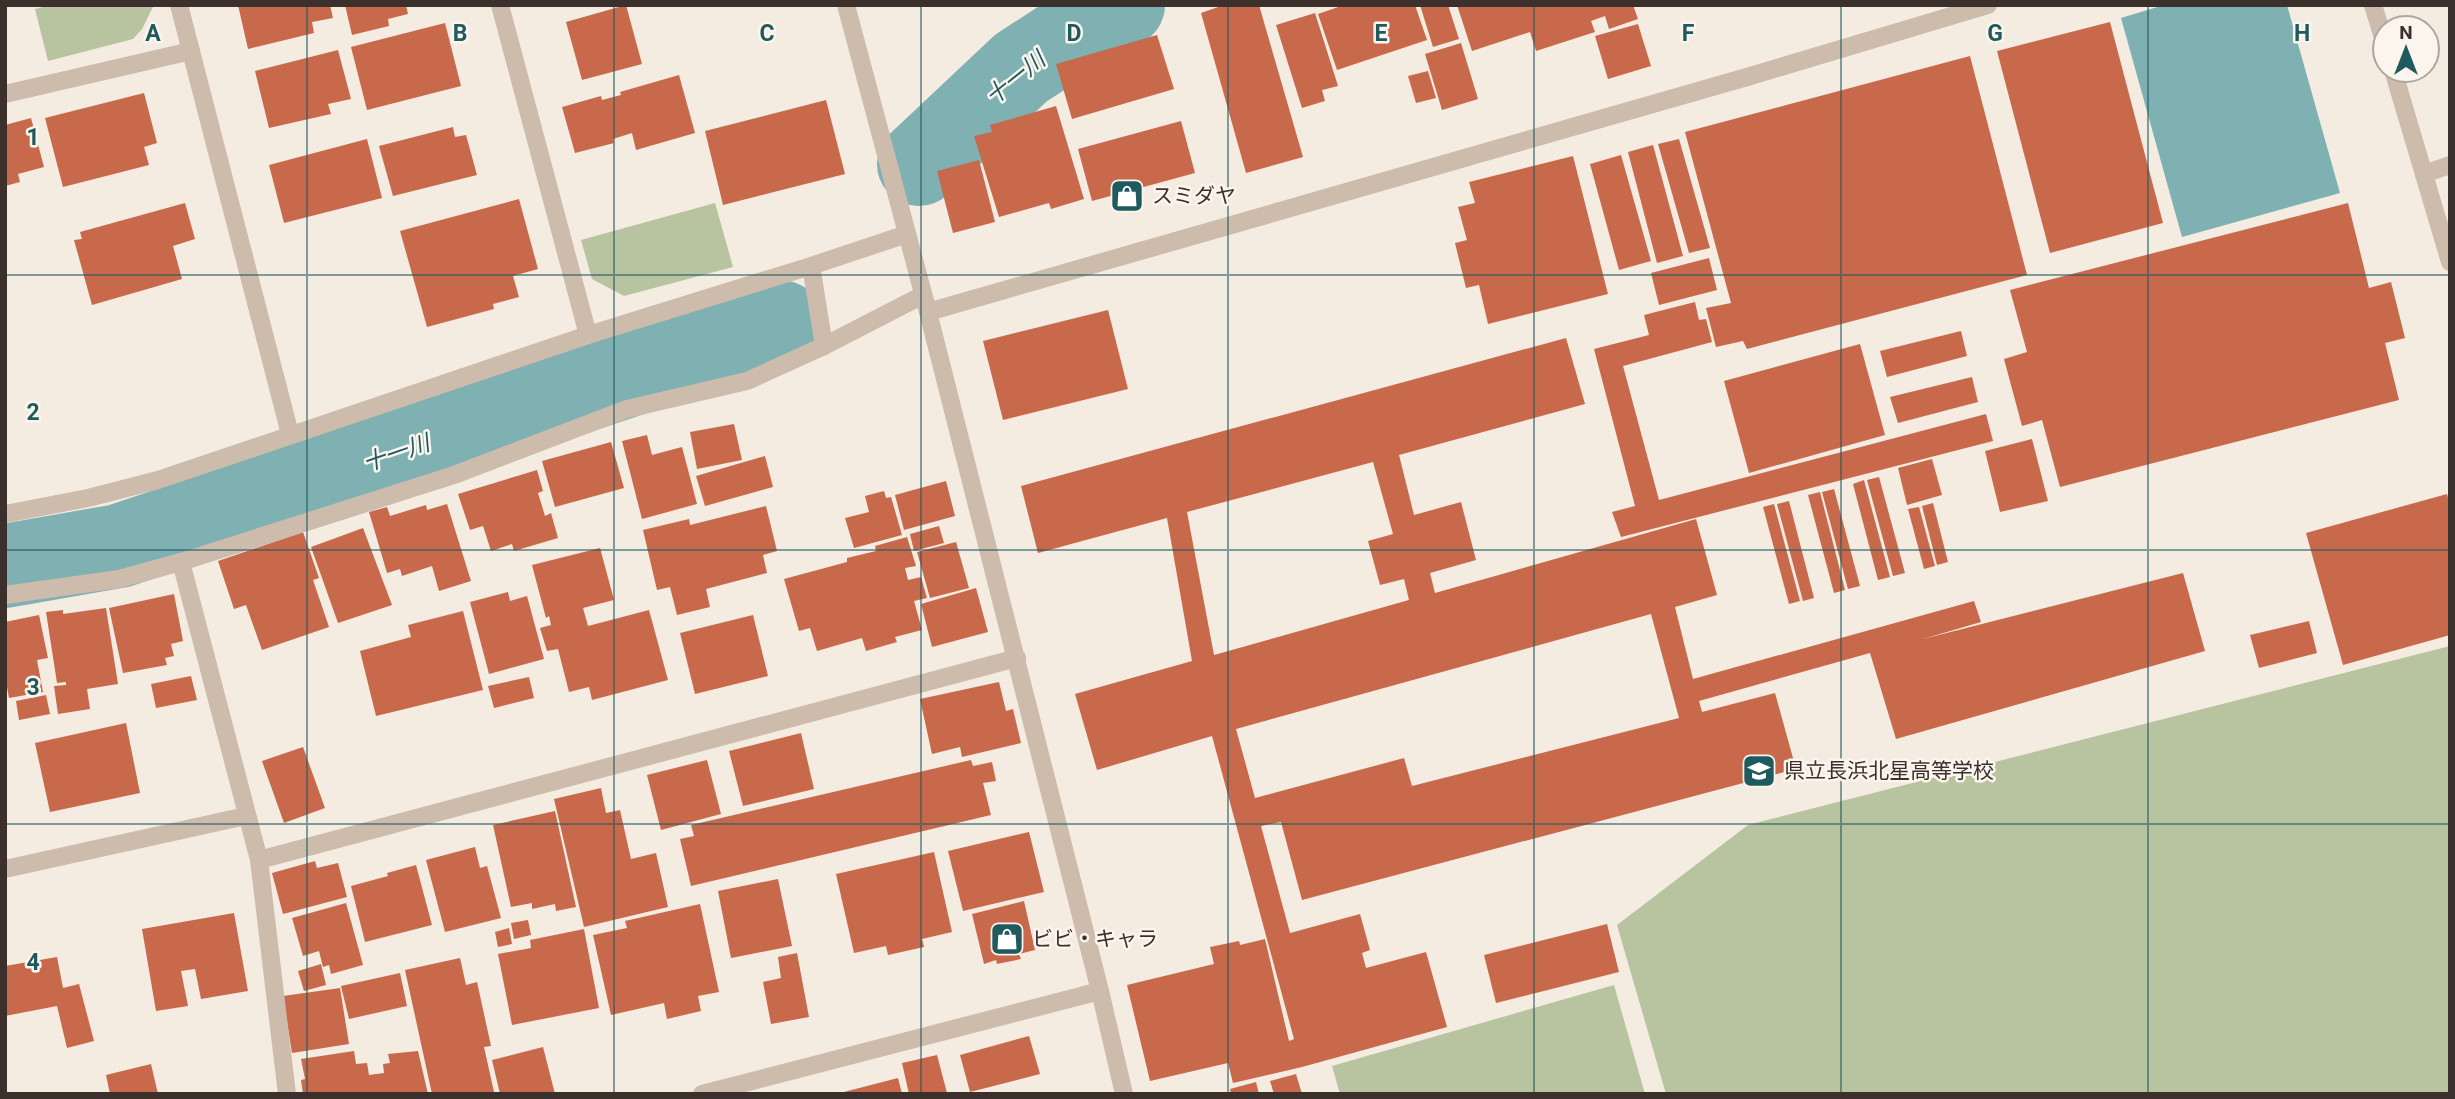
<svg xmlns="http://www.w3.org/2000/svg" width="2455" height="1099" viewBox="0 0 2455 1099" font-family="Roboto,'Noto Sans JP',sans-serif">
<style>
.green{fill:#b8c4a0}
.water{fill:#7fb0b2}
.lines{fill:none;stroke-linecap:round;stroke-linejoin:round}
.river{stroke:#7fb0b2;stroke-width:84}
.building{fill:#c8694b;fill-rule:evenodd}
.minor{stroke:#cdbbac;stroke-width:18}
.tertiary{stroke:#cdbbac;stroke-width:18}
.grid{fill:none;stroke:#1f5a5e;stroke-width:2;stroke-opacity:0.55}
.labels{text-anchor:middle;stroke-width:5;stroke-linejoin:round;paint-order:stroke}
.poi-label{font-size:21px;fill:#3b302b;stroke:#fbf5ee;text-anchor:start}
.water-label{font-size:23px;font-style:italic;fill:#1f5a5e;stroke:#fbf5ee}
.grid-label{font-size:23px;text-anchor:middle;font-weight:bold;fill:#1f5a5e;stroke:#fbf5ee;stroke-width:5;stroke-linejoin:round;paint-order:stroke}
</style>
<rect width="100%" height="100%" fill="#f4ebe1"/>
<g class="green">
<polygon points="51,5 154,5 142,29 133,39 48,61 35,9"/>
<polygon points="715,203 733,267 624,296 592,279 581,240"/>
<polygon points="2450,646 2450,1094 1666,1094 1617,925 1748,825"/>
<polygon points="1614,985 1645,1094 1340,1094 1332,1066"/>
</g>
<polygon class="water" points="2164,5 2287,5 2340,193 2182,237 2121,18"/>
<g class="lines">
<g class="river">
<polyline points="919,164 1021,68 1081,29 1123,5"/>
<polyline points="5,566 119,546 783,323"/>
</g>
</g>
<g class="building">
<polygon points="238,5 330,5 333,18 312,22 314,33 248,49"/>
<polygon points="345,5 406,5 408,14 388,19 389,26 352,35"/>
<polygon points="626,5 642,64 582,80 566,22"/>
<polygon points="1224,5 1259,5 1303,157 1246,173 1201,13"/>
<polygon points="1344,5 1415,5 1427,40 1337,70 1318,14"/>
<polygon points="1420,5 1448,5 1459,39 1433,47"/>
<polygon points="1457,5 1633,5 1638,19 1609,29 1605,16 1591,21 1595,32 1536,51 1530,32 1472,51"/>
<polygon points="1315,13 1338,86 1322,90 1325,101 1302,108 1276,25"/>
<polygon points="2110,22 2163,223 2050,253 1997,51"/>
<polygon points="445,23 461,86 367,110 351,47"/>
<polygon points="1638,24 1651,66 1608,79 1595,36"/>
<polygon points="1157,35 1174,89 1072,119 1056,64"/>
<polygon points="1461,43 1478,99 1442,110 1425,54"/>
<polygon points="338,50 351,99 328,104 331,114 269,128 255,71"/>
<polygon points="1970,56 2027,275 1747,349 1743,341 1716,347 1706,308 1731,303 1685,132"/>
<polygon points="1428,71 1436,98 1416,103 1408,76"/>
<polygon points="679,75 695,133 636,150 632,133 613,139 614,143 575,153 562,107 601,96 602,100 621,95 620,92"/>
<polygon points="144,93 157,143 144,147 149,165 63,187 45,118"/>
<polygon points="826,100 845,174 723,205 705,131"/>
<polygon points="1056,106 1084,199 1051,209 1049,203 999,217 974,136 992,132 990,125"/>
<polygon points="31,118 44,167 18,174 20,182 5,186 5,125"/>
<polygon points="1181,121 1195,173 1092,201 1078,149"/>
<polygon points="453,127 455,137 466,135 477,175 393,196 379,146"/>
<polygon points="367,139 382,198 284,223 269,165"/>
<polygon points="1679,139 1710,248 1689,253 1658,144"/>
<polygon points="1653,145 1683,256 1657,263 1628,152"/>
<polygon points="1621,155 1651,261 1619,270 1590,164"/>
<polygon points="1573,156 1608,294 1488,324 1479,285 1466,288 1455,243 1467,240 1458,207 1475,203 1469,182"/>
<polygon points="979,160 995,222 953,233 937,171"/>
<polygon points="519,199 538,269 513,276 519,297 493,304 494,309 427,327 400,231"/>
<polygon points="185,203 195,239 173,246 182,279 92,305 74,240 82,239 80,232"/>
<polygon points="2348,203 2369,288 2391,282 2405,338 2385,343 2399,400 2060,487 2042,420 2022,426 2004,359 2027,352 2010,290"/>
<polygon points="1709,258 1717,290 1659,305 1651,273"/>
<polygon points="1695,302 1699,320 1706,319 1712,342 1623,366 1659,500 1986,414 1993,441 1621,537 1612,512 1635,506 1594,349 1649,335 1644,315"/>
<polygon points="1108,310 1128,389 1003,420 983,341"/>
<polygon points="1961,331 1967,356 1887,377 1880,351"/>
<path d="M1566,338l19,66 -186,51 15,60 47,-13 15,58 -46,13 5,20 261,-74 21,76 -42,12 18,72 281,-78 7,21 -58,17 260,-66 22,78 -309,88 -26,-86 -171,48 3,11 73,-19 21,76 -494,131 -21,-78 -20,4 29,107 70,-19 10,36 -8,3 4,15 60,-16 21,75 -145,40 -69,16 -5,-20 -78,18 -23,-96 87,-21 -4,-17 29,-6 1,4 25,-6 24,102 5,-2 -82,-303 -115,34 -22,-76 117,-33 -25,-143 -129,35 -17,-67zM1373,462l20,72 -25,7 12,44 24,-6 5,21 -195,55 -27,-143zM1651,614l28,104 -267,68 -8,-28 -149,40 -19,-69z"/>
<polygon points="1860,344 1885,435 1749,473 1724,381"/>
<polygon points="1972,377 1978,402 1898,423 1890,397"/>
<polygon points="734,424 742,460 697,469 690,432"/>
<polygon points="647,435 652,455 682,447 697,504 642,519 622,441"/>
<polygon points="2032,439 2048,501 2000,512 1985,451"/>
<polygon points="611,442 624,488 555,507 542,461"/>
<polygon points="765,456 773,487 705,506 696,476"/>
<polygon points="1932,459 1942,495 1907,505 1898,468"/>
<polygon points="537,470 543,491 538,493 545,516 551,513 558,538 514,551 512,544 491,551 483,526 470,530 458,494"/>
<polygon points="1879,477 1905,573 1893,576 1867,480"/>
<polygon points="1864,480 1890,577 1878,580 1853,484"/>
<polygon points="946,481 955,516 904,530 895,495"/>
<polygon points="1834,489 1860,586 1848,589 1822,492"/>
<polygon points="884,491 886,498 891,497 902,535 854,548 845,518 869,512 865,496"/>
<polygon points="1820,492 1845,590 1834,593 1808,495"/>
<polygon points="2447,494 2450,505 2450,635 2343,665 2306,533"/>
<polygon points="1789,501 1814,598 1803,601 1777,504"/>
<polygon points="1933,503 1948,562 1937,565 1922,506"/>
<polygon points="447,504 471,581 439,591 432,566 402,576 400,569 387,573 369,512 387,507 390,516 426,505 427,510"/>
<polygon points="1774,504 1800,601 1789,604 1763,507"/>
<polygon points="766,506 777,551 763,555 767,573 706,589 710,607 677,615 670,587 657,590 643,530 689,519 690,525"/>
<polygon points="1919,507 1935,566 1924,569 1908,509"/>
<polygon points="939,526 944,543 914,551 910,534"/>
<polygon points="363,528 392,605 338,623 311,547"/>
<polygon points="303,532 319,578 313,580 329,627 262,650 246,605 234,609 218,561"/>
<polygon points="907,537 916,566 905,568 908,580 921,577 927,598 914,601 922,630 895,637 897,642 866,651 862,638 817,651 810,628 799,631 784,579 847,562 847,558 876,551 875,546"/>
<polygon points="956,542 969,588 930,598 917,552"/>
<polygon points="600,548 614,600 583,608 588,626 649,610 668,680 592,700 589,687 569,692 558,649 547,651 540,628 551,625 549,616 546,618 532,565"/>
<polygon points="976,588 988,632 932,647 921,604"/>
<polygon points="508,592 510,601 527,596 544,659 489,674 470,602"/>
<polygon points="174,594 183,641 171,644 174,656 165,658 167,665 123,673 109,608"/>
<polygon points="106,608 118,684 87,689 90,709 58,714 54,686 66,685 66,682 57,683 46,612 63,610 63,614"/>
<polygon points="463,611 483,690 376,716 360,651 411,637 408,625"/>
<polygon points="39,615 48,658 37,660 43,692 9,698 5,676 5,622"/>
<polygon points="753,615 768,676 695,694 680,633"/>
<polygon points="2309,621 2317,653 2259,668 2250,635"/>
<polygon points="191,676 197,700 156,708 151,684"/>
<polygon points="529,677 534,698 494,708 488,686"/>
<polygon points="999,682 1006,711 1013,709 1021,743 962,757 960,747 932,754 920,699"/>
<polygon points="46,695 50,714 19,720 16,701"/>
<polygon points="126,723 140,793 50,812 35,743"/>
<polygon points="801,733 814,789 743,806 729,751"/>
<polygon points="303,747 325,808 284,823 262,761"/>
<polygon points="707,760 721,814 661,830 647,775"/>
<polygon points="971,760 973,766 992,762 996,781 983,783 991,815 691,886 680,839 694,836 691,825"/>
<polygon points="601,788 606,813 620,810 631,859 656,853 668,907 584,927 554,799"/>
<polygon points="555,811 576,907 556,911 555,904 532,909 532,903 511,907 493,825"/>
<polygon points="1029,832 1044,892 963,911 948,851"/>
<polygon points="475,847 480,868 487,866 501,918 445,932 426,860"/>
<polygon points="934,852 952,932 922,939 924,947 888,955 886,946 854,953 836,874"/>
<polygon points="315,861 317,868 338,863 347,897 283,914 272,873"/>
<polygon points="416,865 432,925 365,942 351,886 388,876 387,873"/>
<polygon points="778,879 792,946 731,958 718,891"/>
<polygon points="1024,901 1035,950 1019,954 1021,959 997,964 996,960 984,964 972,914"/>
<polygon points="346,903 363,965 331,974 329,965 323,967 319,951 303,956 292,918"/>
<polygon points="700,904 719,992 698,996 701,1011 667,1019 664,1003 611,1015 593,935 627,928 625,921"/>
<polygon points="234,913 248,991 201,999 195,969 181,971 188,1006 156,1011 142,929"/>
<polygon points="528,920 531,935 514,939 511,923"/>
<polygon points="1607,924 1619,972 1496,1003 1484,955"/>
<polygon points="509,928 512,944 498,947 495,932"/>
<polygon points="584,929 599,1008 512,1025 498,954 531,948 530,940"/>
<polygon points="797,953 809,1017 771,1024 763,982 781,978 778,957"/>
<polygon points="57,957 63,988 79,984 94,1041 67,1048 57,1006 5,1016 5,966"/>
<polygon points="460,958 466,985 477,982 491,1046 484,1047 494,1092 489,1094 432,1094 405,970"/>
<polygon points="321,964 326,985 304,991 298,971"/>
<polygon points="400,973 407,1006 349,1019 341,986"/>
<polygon points="340,988 349,1044 292,1053 283,996"/>
<polygon points="1029,1036 1040,1074 970,1092 960,1055"/>
<polygon points="543,1047 555,1094 500,1094 492,1060"/>
<polygon points="354,1051 356,1064 367,1063 369,1075 384,1073 383,1064 390,1063 388,1054 418,1051 428,1094 303,1094 301,1080 305,1079 301,1059"/>
<polygon points="937,1055 947,1093 909,1094 902,1063"/>
<polygon points="151,1064 158,1094 110,1094 106,1075"/>
<polygon points="1296,1074 1302,1094 1274,1094 1270,1081"/>
<polygon points="898,1078 902,1094 840,1094 840,1093"/>
<polygon points="1256,1082 1259,1094 1231,1094 1230,1089"/>
</g>
<g class="lines">
<g class="minor">
<polyline points="179,5 290,434"/>
<polyline points="500,5 588,335"/>
<polyline points="846,5 928,312 1100,991 1124,1094"/>
<polyline points="5,94 191,51"/>
<polyline points="2424,174 2450,165"/>
<polyline points="811,266 824,346"/>
<polyline points="928,312 1747,77 1988,5"/>
<polyline points="5,514 88,498 158,480 588,335 811,266 907,234"/>
<polyline points="181,562 259,860 287,1094"/>
<polyline points="5,595 119,579 181,562 454,475 627,409 747,381 824,346 923,295"/>
<polyline points="259,860 1017,658"/>
<polyline points="5,869 246,816"/>
<polyline points="702,1094 1100,991"/>
</g>
<g class="tertiary">
<polyline points="2373,5 2385,44"/>
<polyline points="2393,70 2450,262"/>
</g>
</g>
<path class="grid" d="M307,5v1089M614,5v1089M921,5v1089M1228,5v1089M1534,5v1089M1841,5v1089M2148,5v1089M5,275h2445M5,550h2445M5,824h2445"/>
<defs>
<symbol id="shop-square" viewBox="-11 -11 22 22"><rect x="-9" y="-9" width="18" height="18" rx="4" fill="#1f5a5e" stroke="#fbf5ee"/><path d="M-5-2.5h2.3a2.7 3.5 0 0 1 5.4 0H5L5.5 6h-11ZM-1.5-2.5h3a1.5 2.3 0 0 0-3 0Z" fill="#fff"/></symbol>
<symbol id="school-square" viewBox="-11 -11 22 22"><rect x="-9" y="-9" width="18" height="18" rx="4" fill="#1f5a5e" stroke="#fbf5ee"/><path d="M0-5L7-2L0 1L-7-2ZM-4 1L0 2.5L4 1V4Q0 6-4 4Z" fill="#fff"/></symbol>
</defs>
<g fill-rule="evenodd">
<use href="#shop-square" x="1108" y="177" width="38" height="38"/>
<use href="#school-square" x="1740" y="752" width="38" height="38"/>
<use href="#shop-square" x="988" y="920" width="38" height="38"/>
</g>
<g class="labels">
<g class="poi-label">
<text x="1152" y="203">スミダヤ</text>
<text x="1784" y="778">県立長浜北星高等学校</text>
<text x="1032" y="946">ビビ・キャラ</text>
</g>
<g class="water-label">
<text transform="translate(1015 78) rotate(-39)" y="8">十一川</text>
<text transform="translate(396 453) rotate(-19)" y="8">十一川</text>
</g>
</g>
<g class="grid-label">
<text x="153" y="41">A</text>
<text x="460" y="41">B</text>
<text x="767" y="41">C</text>
<text x="1074" y="41">D</text>
<text x="1381" y="41">E</text>
<text x="1688" y="41">F</text>
<text x="1995" y="41">G</text>
<text x="2302" y="41">H</text>
<text x="33" y="145">1</text>
<text x="33" y="420">2</text>
<text x="33" y="695">3</text>
<text x="33" y="970">4</text>
</g>
<rect width="2455" height="1099" fill="none" stroke="#3b302b" stroke-width="14"/>
<g transform="translate(2406 49)"><circle r="33" fill="#fbf5ee" stroke="#aea6a0" stroke-width="2"/>
<path d="M0-5L12 26L0 18L-12 26Z" fill="#1f5a5e"/>
<text y="-10" font-size="19" font-weight="bold" text-anchor="middle" fill="#3b302b">N</text>
</g>
</svg>
